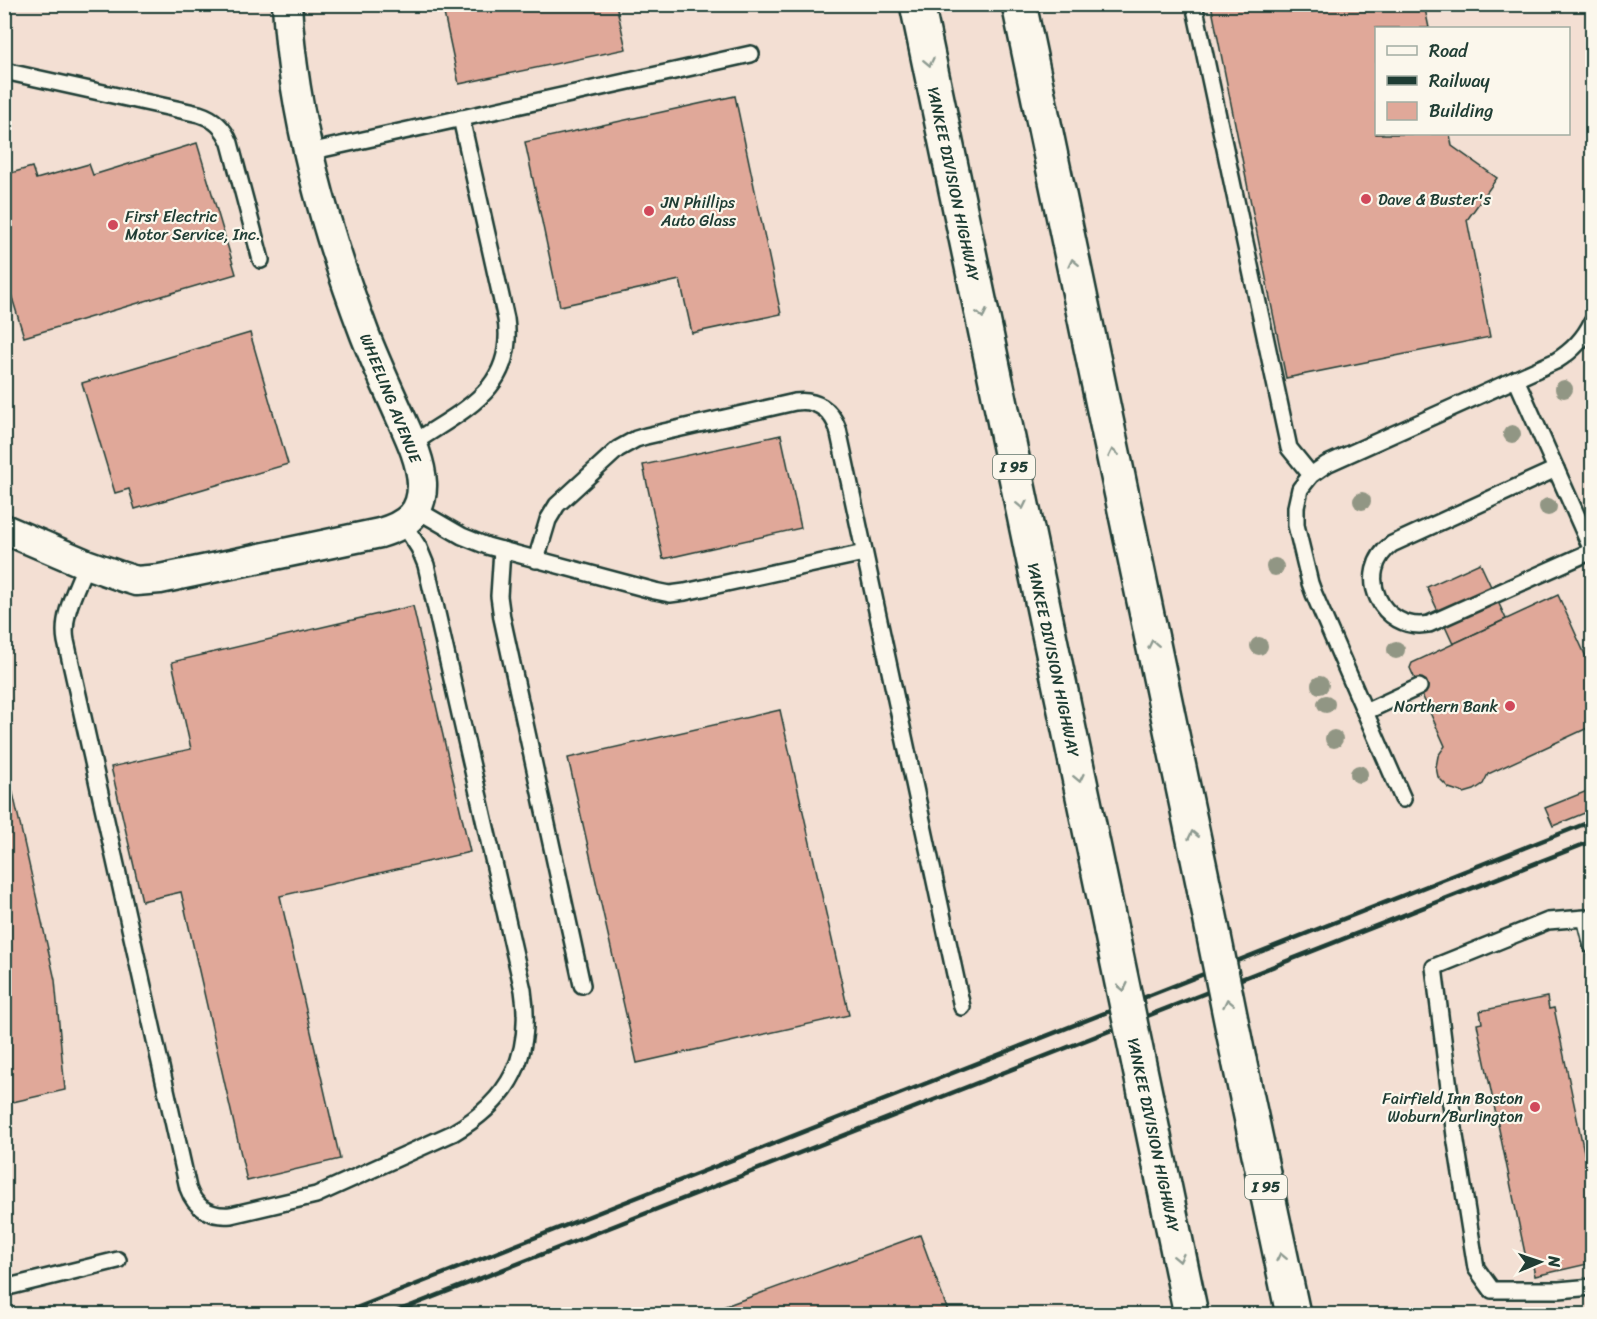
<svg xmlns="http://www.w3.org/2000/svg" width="1597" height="1319" viewBox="0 0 1597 1319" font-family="Sriracha,sans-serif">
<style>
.building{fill:#e0a899;stroke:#1f3d34;stroke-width:1.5}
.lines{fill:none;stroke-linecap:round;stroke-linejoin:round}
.lane-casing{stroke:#1f3d34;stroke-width:20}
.street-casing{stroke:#1f3d34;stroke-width:33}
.highway-casing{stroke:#1f3d34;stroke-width:38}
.lane{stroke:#fbf7ec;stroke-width:15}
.street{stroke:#fbf7ec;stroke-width:28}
.highway{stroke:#fbf7ec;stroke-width:33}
.rail{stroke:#1f3d34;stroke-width:4.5}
.highway-bridge-casing{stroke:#1f3d34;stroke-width:38;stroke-linecap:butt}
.highway-bridge{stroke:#fbf7ec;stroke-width:33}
.tree{fill:#919684}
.oneway{stroke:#8d9a90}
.poi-dot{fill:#d1495b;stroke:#fbf7ec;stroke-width:2}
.labels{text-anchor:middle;stroke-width:4.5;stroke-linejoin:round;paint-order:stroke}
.shield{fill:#fbf7ec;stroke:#61756b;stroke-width:1.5}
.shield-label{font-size:15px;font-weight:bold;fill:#1f3d34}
.street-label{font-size:16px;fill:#1f3d34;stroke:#fbf7ec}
.poi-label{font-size:16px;fill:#1f3d34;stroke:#fbf7ec;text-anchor:start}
</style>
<rect width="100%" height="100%" fill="#f3dfd3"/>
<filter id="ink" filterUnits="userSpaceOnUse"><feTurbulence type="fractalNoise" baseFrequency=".0167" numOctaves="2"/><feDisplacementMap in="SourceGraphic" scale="12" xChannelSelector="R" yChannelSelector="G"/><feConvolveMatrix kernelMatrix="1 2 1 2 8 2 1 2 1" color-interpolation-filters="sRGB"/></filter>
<g filter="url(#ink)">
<g class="building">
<polygon points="442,4 616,4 626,49 459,84"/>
<polygon points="1211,4 1424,4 1429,28 1376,28 1376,134 1450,134 1452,146 1497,178 1467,220 1490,337 1286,378"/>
<polygon points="735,96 781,314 692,333 680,280 560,306 525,142"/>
<polygon points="197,143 236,274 24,337 4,271 4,175 32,167 36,179 89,164 93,175"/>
<polygon points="250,333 288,464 135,509 129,489 115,493 82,383"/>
<polygon points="781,435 801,528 663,559 643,465"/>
<polygon points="1480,563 1506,619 1453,644 1427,587"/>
<polygon points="1558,595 1592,670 1592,726 1488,774 1483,784 1474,790 1464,793 1449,788 1438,777 1436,767 1438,756 1445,746 1410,668 1412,663"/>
<polygon points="413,606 470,852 280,896 340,1159 247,1181 181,892 142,901 111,767 191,749 172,662"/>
<polygon points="780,710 849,1015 637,1063 568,758"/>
<polygon points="4,753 55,980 65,1090 4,1104"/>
<polygon points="1592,789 1592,810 1553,826 1545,808"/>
<polygon points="1547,997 1549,1009 1554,1008 1592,1190 1592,1263 1535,1276 1532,1261 1527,1263 1477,1024 1482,1023 1480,1011"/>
<polygon points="920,1235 949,1314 710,1314 709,1312"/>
</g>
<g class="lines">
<defs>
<g id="lane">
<polyline points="1194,4 1289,448 1311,475"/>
<path d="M4,71l195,43c16,5 25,14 31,29l31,117"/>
<polyline points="309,152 751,54"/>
<polyline points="1516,379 1592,550"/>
<path d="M412,444c50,-34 104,-54 94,-125l-45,-201"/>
<path d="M1556,469l-164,75c-39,28 -11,89 37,80l163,-73"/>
<polyline points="417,510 462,536 487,546 655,591 670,594 685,592 864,553"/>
<polyline points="502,550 499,596 502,618 582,985"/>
<path d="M536,560l12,-40 9,-15 61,-56 18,-10 10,-3 149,-34c21,-3 36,7 43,27l124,578"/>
<path d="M86,564c-9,24 -25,51 -20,77l122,547c7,20 22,29 43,27l85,-20 137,-62c57,-33 80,-77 70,-143l-97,-425 -7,-17 -16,-25"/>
<path d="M1419,687l-54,25 -51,-118 -4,-11 -14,-58v-18l4,-18 11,-14 16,-11 229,-103c16,-10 28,-22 36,-39"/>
<polyline points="1365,712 1403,799"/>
<polyline points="1592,946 1585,918 1548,921 1434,967 1455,1136 1476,1268 1492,1290 1559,1290 1592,1287"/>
<polyline points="4,1288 118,1260"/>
</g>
<path id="street" d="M4,529l82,35 37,13 13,4 24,-2 220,-46c27,-8 43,-20 42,-50 -1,-22 -12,-45 -21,-65 -12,-27 -25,-55 -36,-83 -40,-106 -72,-217 -78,-331"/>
<g id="highway">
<polyline points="917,4 1111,930"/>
<polyline points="1019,4 1205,892"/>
<polyline points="1239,1060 1293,1314"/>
<polyline points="1146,1098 1191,1314"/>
</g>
</defs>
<use href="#lane" class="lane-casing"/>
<use href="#street" class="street-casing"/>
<use href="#highway" class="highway-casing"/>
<use href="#lane" class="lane"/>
<use href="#street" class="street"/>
<use href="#highway" class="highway"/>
<g class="rail">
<polyline points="341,1314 1592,821"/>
<polyline points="390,1314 1592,841"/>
</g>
<defs>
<g id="highway-bridge">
<polyline points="1205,892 1239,1060"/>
<polyline points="1111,930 1146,1098"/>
</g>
</defs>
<use href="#highway-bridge" class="highway-bridge-casing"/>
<use href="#highway-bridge" class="highway-bridge"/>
</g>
<g class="tree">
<circle cx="1564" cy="389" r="9"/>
<circle cx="1512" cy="434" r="9"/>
<circle cx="1362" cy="501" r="9"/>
<circle cx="1548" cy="507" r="9"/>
<circle cx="1275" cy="567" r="9"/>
<circle cx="1259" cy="646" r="9"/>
<circle cx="1396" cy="650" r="9"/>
<circle cx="1320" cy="685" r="9"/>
<circle cx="1326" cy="704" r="9"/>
<circle cx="1334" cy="739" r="9"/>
<circle cx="1359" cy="774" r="9"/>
</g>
<defs><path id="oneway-chevron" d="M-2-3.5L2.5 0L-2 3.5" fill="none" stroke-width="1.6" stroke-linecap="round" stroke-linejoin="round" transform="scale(1.5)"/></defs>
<g class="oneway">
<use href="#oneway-chevron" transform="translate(929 62) rotate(78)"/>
<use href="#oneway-chevron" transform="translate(1073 263) rotate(-102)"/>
<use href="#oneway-chevron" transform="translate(982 314) rotate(78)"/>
<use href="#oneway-chevron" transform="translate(1113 453) rotate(-102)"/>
<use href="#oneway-chevron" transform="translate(1022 505) rotate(78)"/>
<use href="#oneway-chevron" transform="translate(1153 644) rotate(-102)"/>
<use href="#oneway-chevron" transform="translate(1079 778) rotate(78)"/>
<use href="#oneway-chevron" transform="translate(1193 835) rotate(-102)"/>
<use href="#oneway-chevron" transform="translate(1123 987) rotate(78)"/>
<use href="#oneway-chevron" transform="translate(1228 1003) rotate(-102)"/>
<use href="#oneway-chevron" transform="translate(1281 1257) rotate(-102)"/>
<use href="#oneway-chevron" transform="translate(1179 1258) rotate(78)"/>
</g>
</g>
<g class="poi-dot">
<circle cx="1366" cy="199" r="6"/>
<circle cx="649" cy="211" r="6"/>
<circle cx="113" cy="225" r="6"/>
<circle cx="1510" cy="706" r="6"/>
<circle cx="1535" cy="1107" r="6"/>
</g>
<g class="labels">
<g class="shield">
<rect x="993" y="455" width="42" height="24" rx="4.5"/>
<rect x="1245" y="1175" width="42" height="24" rx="4.5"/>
</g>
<g class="shield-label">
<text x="1014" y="472">I 95</text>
<text x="1266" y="1192">I 95</text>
</g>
<g class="street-label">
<text transform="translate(954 184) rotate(78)" y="6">YANKEE DIVISION HIGHWAY</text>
<text transform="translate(391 398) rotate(68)" y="6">WHEELING AVENUE</text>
<text transform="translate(1054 660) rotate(78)" y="6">YANKEE DIVISION HIGHWAY</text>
<text transform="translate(1154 1135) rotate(78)" y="6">YANKEE DIVISION HIGHWAY</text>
</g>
<g class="poi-label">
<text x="1378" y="205">Dave &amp; Buster's</text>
<text x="661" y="208">JN Phillips<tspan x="661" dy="18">Auto Glass</tspan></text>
<text x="125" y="222">First Electric<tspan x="125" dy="18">Motor Service, Inc.</tspan></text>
<text x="1498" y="712" text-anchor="end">Northern Bank</text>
<text x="1523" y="1104" text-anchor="end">Fairfield Inn Boston<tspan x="1523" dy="18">Woburn/Burlington</tspan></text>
</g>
</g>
<rect width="1597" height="1319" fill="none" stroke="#fbf7ec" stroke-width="24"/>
<rect x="12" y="12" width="1573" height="1295" fill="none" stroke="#1f3d34" stroke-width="2" filter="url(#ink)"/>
<rect x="1375" y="27" width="195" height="108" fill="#fbf7ec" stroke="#a3ada2" stroke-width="1.5"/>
<rect x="1387" y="46" width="30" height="9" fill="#fbf7ec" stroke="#a3ada2" stroke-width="1.5"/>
<text x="1429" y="57" font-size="18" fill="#1f3d34">Road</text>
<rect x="1387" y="76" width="30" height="9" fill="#1f3d34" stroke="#a3ada2" stroke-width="1.5"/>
<text x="1429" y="87" font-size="18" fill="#1f3d34">Railway</text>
<rect x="1387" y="102" width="30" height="18" fill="#e0a899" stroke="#a3ada2" stroke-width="1.5"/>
<text x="1429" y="117" font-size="18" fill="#1f3d34">Building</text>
<g transform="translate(1540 1262) rotate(88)" stroke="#fbf7ec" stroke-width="4.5" paint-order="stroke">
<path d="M0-4.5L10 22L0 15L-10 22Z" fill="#1f3d34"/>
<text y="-9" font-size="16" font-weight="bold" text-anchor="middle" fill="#1f3d34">N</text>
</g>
</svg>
